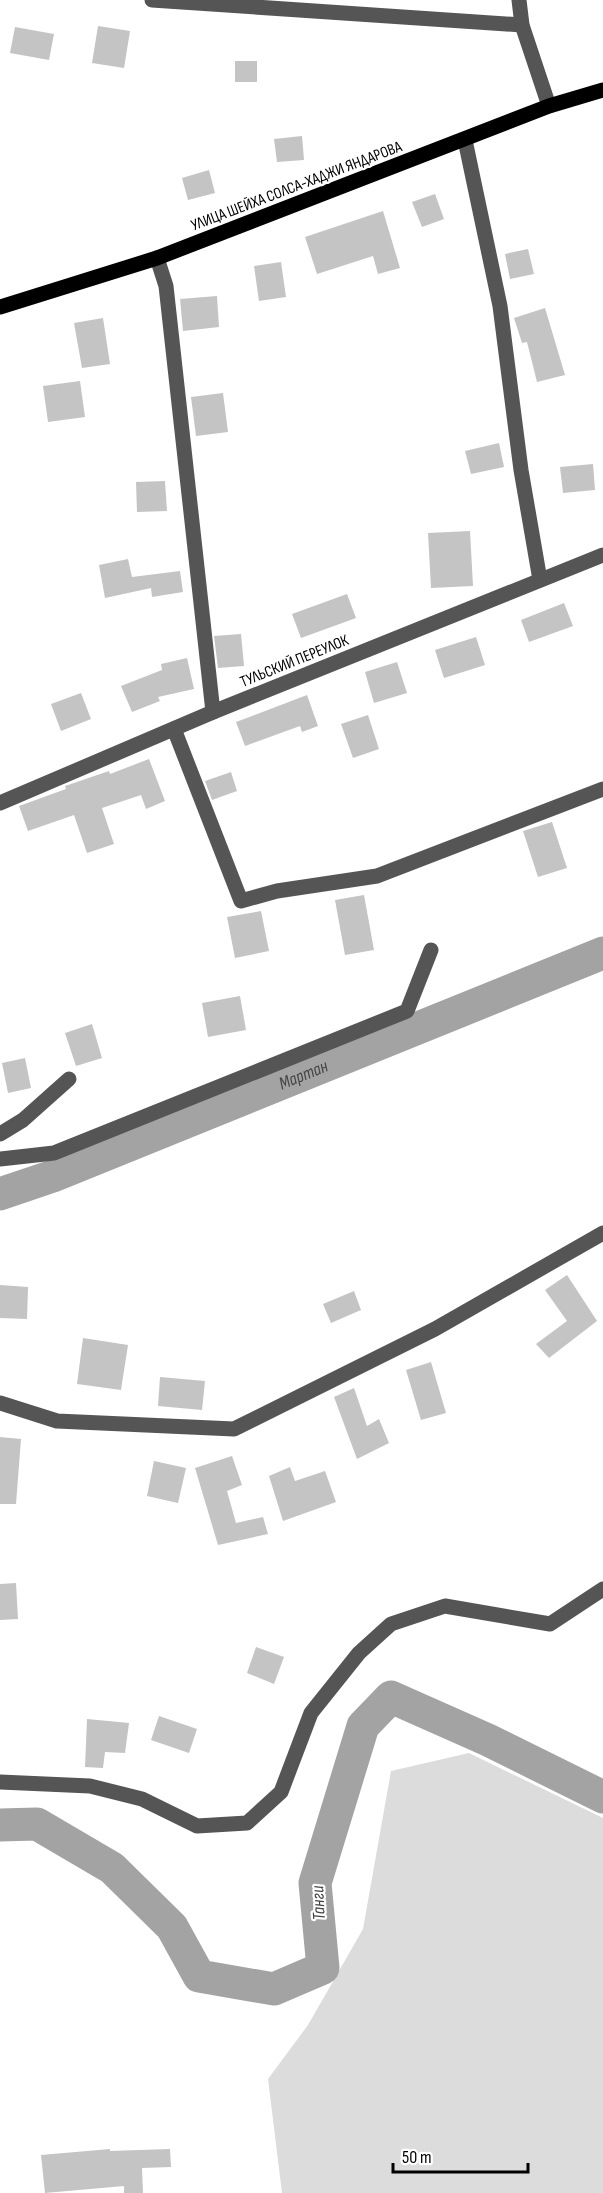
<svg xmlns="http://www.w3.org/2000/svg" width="603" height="2193" viewBox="0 0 603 2193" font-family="'Sofia Sans Condensed',sans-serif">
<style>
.green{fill:#dcdcdc}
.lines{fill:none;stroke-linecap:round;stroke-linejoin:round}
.river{stroke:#a3a3a3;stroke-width:33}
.building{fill:#c4c4c4}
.minor{stroke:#555;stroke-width:15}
.major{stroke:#000;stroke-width:15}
.labels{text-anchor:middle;stroke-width:4.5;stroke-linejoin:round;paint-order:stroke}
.street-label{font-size:16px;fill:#000;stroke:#fff}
.water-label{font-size:18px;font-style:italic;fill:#444;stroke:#fff}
</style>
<rect width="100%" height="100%" fill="#fff"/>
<polygon class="green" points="469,1753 603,1818 603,2193 282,2193 268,2079 308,2025 363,1929 391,1771"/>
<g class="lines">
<g class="river">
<path id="s1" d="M0,1194l53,-18 550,-223"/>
<polyline points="0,1825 37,1824 112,1868 172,1927 199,1976 274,1989 323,1968 315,1883 363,1726 391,1697 488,1740 603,1797"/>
</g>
</g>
<g class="building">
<polygon points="98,26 130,31 124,68 92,63"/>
<polygon points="15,27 54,34 49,60 10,53"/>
<rect x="235" y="61" width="22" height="21"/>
<polygon points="302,136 304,160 277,162 274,139"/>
<polygon points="209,170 215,193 188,200 182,178"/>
<polygon points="435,194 444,219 422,227 412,202"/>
<polygon points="383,211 400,268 378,274 373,256 317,274 305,237"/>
<polygon points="528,249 534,274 510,279 505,254"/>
<polygon points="281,262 286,297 259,301 254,266"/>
<polygon points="217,296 219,327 183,331 180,299"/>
<polygon points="545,308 565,375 537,382 527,342 522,343 514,318"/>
<polygon points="103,318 110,364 82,368 74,323"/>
<polygon points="80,381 85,417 48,422 43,386"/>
<polygon points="223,393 228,432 196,436 191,397"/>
<polygon points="499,443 504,467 471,474 465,451"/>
<polygon points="593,464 595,490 563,493 560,467"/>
<polygon points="165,481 167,511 137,512 136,482"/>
<polygon points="470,531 473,586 431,588 428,533"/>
<polygon points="128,559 132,577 180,571 183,592 152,597 151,588 105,598 99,565"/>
<polygon points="347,594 356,618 301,638 292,614"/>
<polygon points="564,603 573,626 529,642 521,620"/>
<polygon points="241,634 244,666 218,668 214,636"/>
<polygon points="476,637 485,665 444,678 435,650"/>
<polygon points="187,658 194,689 158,697 160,701 132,712 121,686 162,670 161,664"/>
<polygon points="397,662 407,693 374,703 365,672"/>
<polygon points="81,693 91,719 61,731 51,704"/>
<polygon points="307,695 318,726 302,732 300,726 245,746 236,722"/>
<polygon points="368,715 379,749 353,758 341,724"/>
<polygon points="149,759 165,801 146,809 141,795 102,808 114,844 87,853 74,815 28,831 19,806 66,789 65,786 68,785 109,771 110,774"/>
<polygon points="231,772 237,791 212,800 205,781"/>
<polygon points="552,822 567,868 538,877 523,831"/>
<polygon points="364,895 374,950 345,955 335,900"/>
<polygon points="261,911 269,951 235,958 227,917"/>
<polygon points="240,996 246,1030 208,1037 202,1003"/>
<polygon points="92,1024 102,1058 76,1066 65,1033"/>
<polygon points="25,1058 31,1088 8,1093 2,1063"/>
<polygon points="567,1275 597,1321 549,1358 536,1344 567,1321 545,1290"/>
<polygon points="0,1285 28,1287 27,1319 0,1318"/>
<polygon points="354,1291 361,1310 331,1323 323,1304"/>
<polygon points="83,1338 128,1345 121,1390 77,1384"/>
<polygon points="431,1362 446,1413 421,1420 406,1370"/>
<polygon points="160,1377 205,1381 202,1410 158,1406"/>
<polygon points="354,1388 367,1426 379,1419 389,1443 357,1459 334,1397"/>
<polygon points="0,1437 21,1439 16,1504 0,1504"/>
<polygon points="232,1456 242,1485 227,1491 236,1523 263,1517 268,1534 218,1545 195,1468"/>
<polygon points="154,1461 186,1468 178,1503 147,1496"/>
<polygon points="290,1467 295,1481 325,1471 336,1502 283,1521 269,1476"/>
<polygon points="16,1583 18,1619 0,1620 0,1584"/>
<polygon points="256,1647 284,1657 274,1684 247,1673"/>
<polygon points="159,1716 197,1729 189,1753 151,1740"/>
<polygon points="87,1719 129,1723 125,1753 105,1752 103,1768 85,1767"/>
<polygon points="110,2149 110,2151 170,2149 171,2167 142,2168 143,2193 124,2193 124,2186 45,2193 41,2155"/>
</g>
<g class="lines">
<g class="minor">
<polyline points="152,0 522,25"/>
<polyline points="519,0 522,25 549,106"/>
<polyline points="465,140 500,306 521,470 540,580"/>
<polyline points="157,258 166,286 213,712"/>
<polyline points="174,729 241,901 277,891 377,876 603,789"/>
<polyline points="0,803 213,712 603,555"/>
<polyline points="0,1134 23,1120 69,1079"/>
<polyline points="0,1159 54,1153 407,1011 431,950"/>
<polyline points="0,1403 57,1421 234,1429 435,1329 603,1233"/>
<polyline points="0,1782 90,1786 142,1799 197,1826 247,1823 281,1792 311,1713 359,1653 391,1624 445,1606 550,1624 603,1589"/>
</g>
<polyline class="major" points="0,307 157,258 549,106 603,90"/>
</g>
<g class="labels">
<g class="street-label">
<text transform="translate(296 185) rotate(-21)" y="6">УЛИЦА ШЕЙХА СОЛСА-ХАДЖИ ЯНДАРОВА</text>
<text transform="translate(294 660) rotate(-22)" y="6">ТУЛЬСКИЙ ПЕРЕУЛОК</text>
</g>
<g class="water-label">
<text dy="6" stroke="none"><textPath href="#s1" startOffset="326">Мартан</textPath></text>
<text transform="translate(318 1903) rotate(-93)" y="6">Танги</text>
</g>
</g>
<path d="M393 2163v9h135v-9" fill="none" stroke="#000000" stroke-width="3"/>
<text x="402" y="2163" font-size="18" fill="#000000" stroke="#ffffff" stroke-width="4.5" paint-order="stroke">50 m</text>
</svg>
